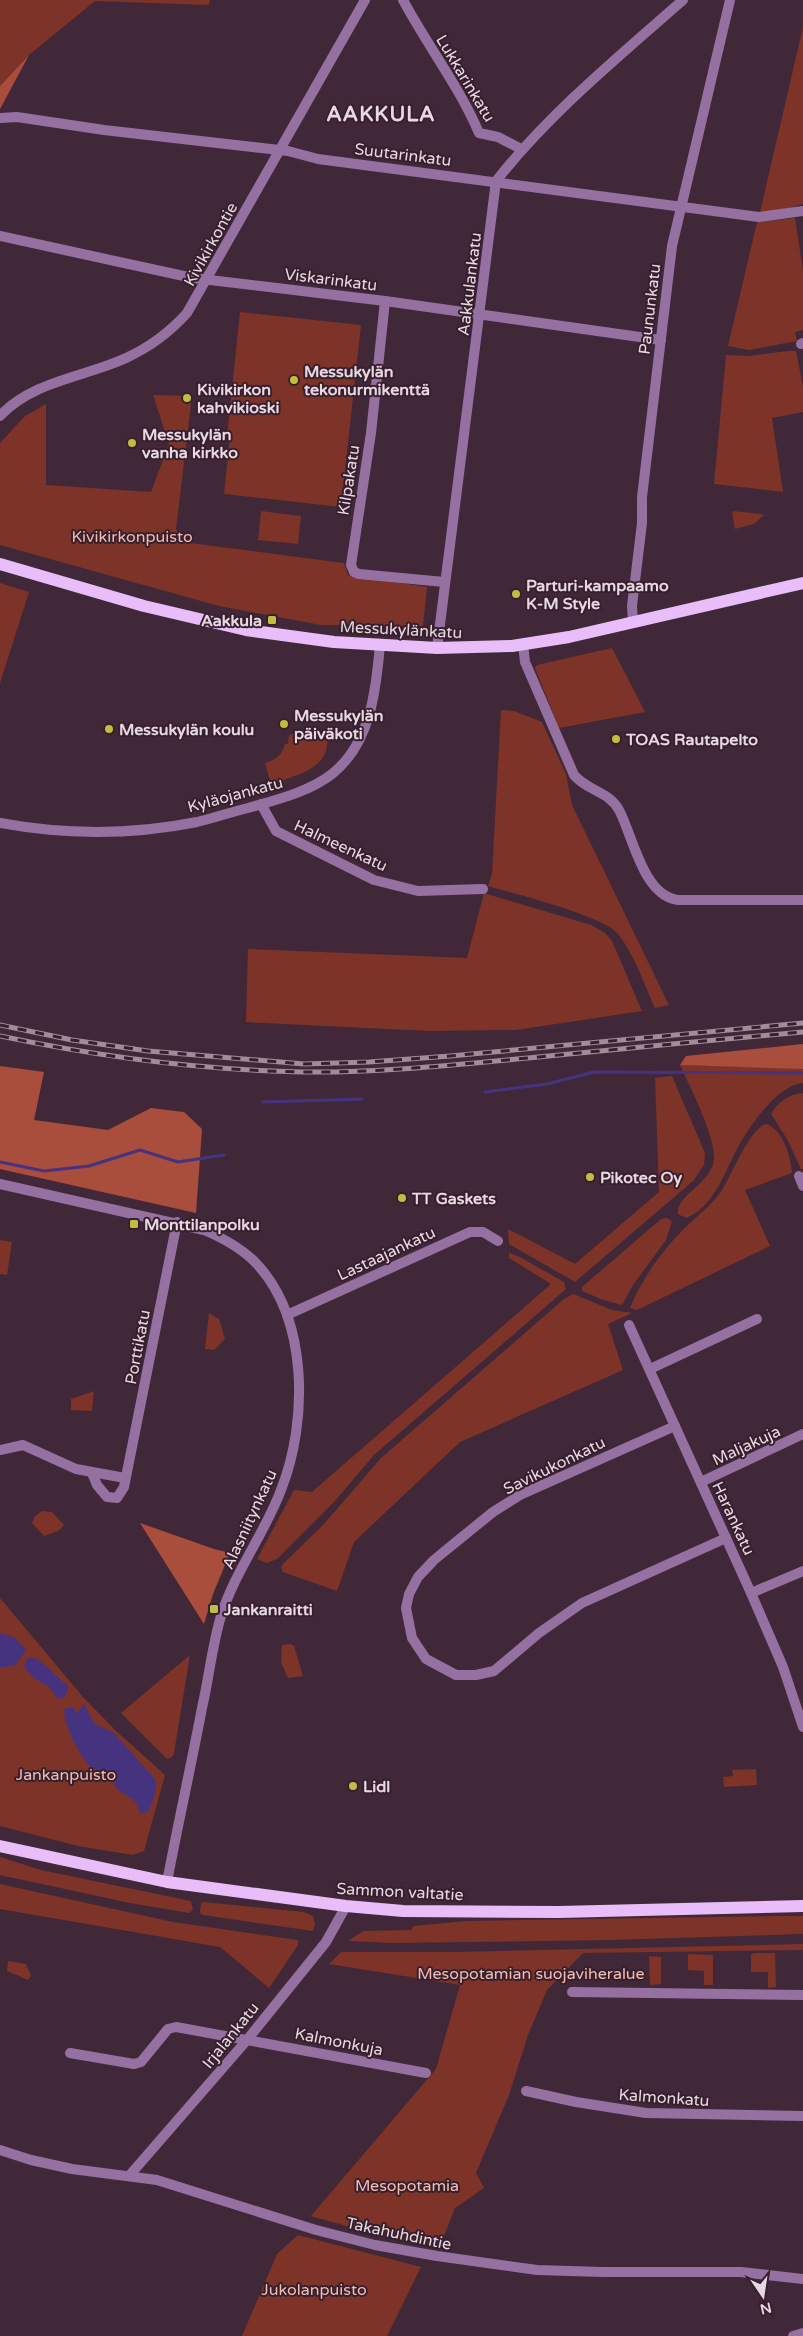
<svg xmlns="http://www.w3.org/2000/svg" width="803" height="2336" viewBox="0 0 803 2336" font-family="'Varela Round',sans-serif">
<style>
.green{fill:#7d3327}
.forest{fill:#a94d3c}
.water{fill:#463380}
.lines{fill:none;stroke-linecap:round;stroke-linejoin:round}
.stream{stroke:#463380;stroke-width:3}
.minor{stroke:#9571a2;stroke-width:10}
.tertiary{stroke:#9571a2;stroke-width:10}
.primary{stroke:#e9bdfa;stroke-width:12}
.rail-casing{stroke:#a18d99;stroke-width:5}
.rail{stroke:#371f2e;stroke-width:3;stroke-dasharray:9;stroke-linecap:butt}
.poi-dot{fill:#c2bd3f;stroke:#371f2e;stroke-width:2}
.labels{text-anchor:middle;stroke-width:4;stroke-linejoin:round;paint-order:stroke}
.street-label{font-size:16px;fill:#e8d8e1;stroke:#371f2e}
.poi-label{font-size:16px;font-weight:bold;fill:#e8d8e1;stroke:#371f2e;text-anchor:start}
.park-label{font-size:16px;fill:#f2beb3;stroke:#371f2e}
.district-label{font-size:21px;font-weight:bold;letter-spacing:1px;fill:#e8d8e1;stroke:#371f2e}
</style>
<rect width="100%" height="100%" fill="#412838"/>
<g class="green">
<polygon points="0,0 210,0 209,5 95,1 29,55 0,86"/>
<polygon points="803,27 803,204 782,210 760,212"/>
<polygon points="795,218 803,271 803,330 795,332 797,341 749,350 728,346 757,222"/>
<polygon points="240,312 361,325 341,507 224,494 230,437 227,436"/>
<polygon points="788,351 796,351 803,387 803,412 772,418 783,492 714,484 726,355 748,356"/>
<polygon points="153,395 192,396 176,529 183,542 344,563 348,575 427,587 423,626 321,625 219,606 0,545 0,443 25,416 46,404 46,485 151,492 169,444"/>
<polygon points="261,511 301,516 298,544 258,540"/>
<polygon points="734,511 761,514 764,515 754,524 735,529 732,513"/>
<polygon points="0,583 29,592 0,683"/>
<polygon points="612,648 645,712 559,728 535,668 537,665"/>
<path d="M501,710l13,1 28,11 24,52 6,31 97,200 -14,3c-11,-24 -21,-55 -38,-75 -14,-17 -105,-40 -129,-47l4,-12z"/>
<path d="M292,734l36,4c-1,5 -1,11 -3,16 -9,18 -36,24 -54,30l-6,-21c11,-3 17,-8 20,-19h3l1,-9z"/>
<polygon points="484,893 591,925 605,933 612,941 642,1011 516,1030 428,1031 246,1022 248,949 467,958"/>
<path d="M680,1065l123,3v15c-26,2 -54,44 -66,66 -12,23 -24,59 -51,69l-8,-4c-2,-20 34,-30 36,-55 1,-24 -24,-72 -34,-94z"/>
<polygon points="672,1076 705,1153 704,1165 693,1181 575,1282 509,1244 508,1229 575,1264 659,1192 655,1078"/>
<path d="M803,1093v76h-2l-14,-30 -16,-25c7,-12 18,-20 32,-21z"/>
<path d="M766,1124c17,5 25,33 26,49l-47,17 25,56 -133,64 -7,-2c11,-28 35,-62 57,-82 12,-12 25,-21 35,-36 9,-14 28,-62 44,-66z"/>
<polygon points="667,1218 672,1221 666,1240 633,1285 622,1305 603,1300 582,1291 582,1287 661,1219"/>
<polygon points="0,1240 12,1242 7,1275 0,1274"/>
<polygon points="509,1253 518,1256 564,1282 566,1289 374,1455 335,1501 277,1559 267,1563 257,1559 294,1490 312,1492 551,1284 509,1258"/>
<polygon points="573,1294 612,1310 632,1313 608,1324 623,1370 460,1442 354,1542 337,1591 283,1572 281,1567 283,1564 324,1524 381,1458 564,1299"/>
<polygon points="209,1313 219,1319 225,1339 214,1350 205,1349"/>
<polygon points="94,1391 92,1411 71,1410 71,1399"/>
<polygon points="42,1511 52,1512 64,1525 58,1531 44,1536 32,1523 35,1516"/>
<polygon points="0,1598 83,1697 115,1730 165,1775 144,1851 133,1855 78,1846 0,1826"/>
<polygon points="290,1644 294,1646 303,1676 288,1678 281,1662 282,1645"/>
<polygon points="190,1655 174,1753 172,1757 167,1759 121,1713"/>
<polygon points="756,1769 757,1785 724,1787 723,1777 733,1776 732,1770"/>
<polygon points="0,1857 41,1870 191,1901 193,1910 189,1913 130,1903 0,1875"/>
<polygon points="0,1884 173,1922 298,1940 298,1945 269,1988 220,1947 0,1909"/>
<polygon points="203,1902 304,1912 313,1916 315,1924 313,1931 203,1915 200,1913 201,1903"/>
<polygon points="776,1916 803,1916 803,1934 610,1940 392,1943 348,1941 363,1931 412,1930 413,1926 466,1921"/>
<polygon points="803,1944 803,1950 583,1953 547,1990 528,2035 509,2095 476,2173 484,2188 455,2208 440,2246 378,2235 311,2216 436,2069 460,1985 329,1964 341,1952 456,1952"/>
<polygon points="756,1953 775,1953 776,1987 768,1988 768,1972 751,1972 751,1954"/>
<polygon points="688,1954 713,1955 713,1985 704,1985 704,1971 688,1970"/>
<polygon points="649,1956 661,1957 661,1984 650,1985"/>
<polygon points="8,1961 26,1964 31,1976 28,1980 7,1971"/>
<polygon points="298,2235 421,2267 387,2336 242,2336 277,2254"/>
</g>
<g class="forest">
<polygon points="29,55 0,109 0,86"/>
<polygon points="803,1044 803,1069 680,1065 686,1056"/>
<polygon points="0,1066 44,1072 34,1120 108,1130 151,1108 184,1112 202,1129 196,1213 0,1169"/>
<polygon points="140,1523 214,1549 230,1553 213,1594 204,1624"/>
</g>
<g class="water">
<polygon points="0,1633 14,1637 26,1650 16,1665 0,1668"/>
<path d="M32,1657c16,7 23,20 37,29l-4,11 -7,2 -9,-12 -15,-9 -10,-11 2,-7z"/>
<path d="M84,1704l11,20 19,9 41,46 1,12 -7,20 -8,3 -6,-13 -19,-13 -4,-11c-6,-5 -14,-6 -21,-10 -9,-7 -31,-48 -26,-59l8,-1 4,6z"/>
</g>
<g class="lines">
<g class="stream">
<polyline points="485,1092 547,1084 594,1072 803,1073"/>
<polyline points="263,1102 362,1099"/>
<polyline points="0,1162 44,1171 89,1166 140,1150 178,1162 224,1155"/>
</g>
<g class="minor">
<path d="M403,0c24,45 56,86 76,133l19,4 23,12"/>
<polyline points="0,118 17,117 104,130 288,151 318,159 759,217 803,211"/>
<polyline points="0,236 193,278 385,301 661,340"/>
<polyline points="385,301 371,433 351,565 354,572 359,574 444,582"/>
<polyline points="801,344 803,343"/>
<path d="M0,416c32,-35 85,-39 126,-58 24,-11 43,-25 61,-45l178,-313"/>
<polyline points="633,623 632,606 642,523 642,497 672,246 730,0"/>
<path d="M523,644l2,18 49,113c13,16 35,16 45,35 14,26 24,86 59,90h125"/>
<path d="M437,648l59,-467c54,-68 122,-124 187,-181"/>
<polyline points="261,804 276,831 374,880 418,891 483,889"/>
<path d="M0,823c65,12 132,12 197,-1 17,-4 34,-10 51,-14 28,-8 61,-16 84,-34 39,-31 44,-84 48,-129"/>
<polyline points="799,1176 803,1186"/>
<polyline points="287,1315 470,1232 483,1232 498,1241"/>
<polyline points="629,1325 751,1593 783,1667 803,1727"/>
<polyline points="650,1369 757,1319"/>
<polyline points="675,1426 520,1495 493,1512 456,1542 434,1560 418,1577 409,1594 406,1608 412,1638 426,1659 456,1675 476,1675 494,1671 539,1633 582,1603 726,1538"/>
<polyline points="0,1450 23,1445 76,1469 125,1478"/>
<polyline points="92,1473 97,1485 107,1497 117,1498 124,1487 177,1222"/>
<polyline points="701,1482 803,1434"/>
<polyline points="751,1593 803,1571"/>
<polyline points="572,1992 803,1995"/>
<polyline points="70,2053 134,2064 141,2062 168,2029 176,2027 426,2073"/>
<polyline points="526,2091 576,2102 646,2113 803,2116"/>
<polyline points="793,2336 803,2333"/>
</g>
<g class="tertiary">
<path d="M0,1184l204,46c19,8 36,17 51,32 54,56 53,160 26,228 -16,43 -46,81 -60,126 -9,30 -12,62 -19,92 -11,58 -24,116 -35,174"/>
<polyline points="0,2150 31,2160 72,2169 157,2180 316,2230 375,2245 437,2256 537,2270 603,2272 741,2272 803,2279"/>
<polyline points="129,2176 247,2040 326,1942 346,1906"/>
</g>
<g class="primary">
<polyline points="0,564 144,606 246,630 334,642 437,648 512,646 569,637 803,583"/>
<polyline points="0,1846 167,1882 346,1906 403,1911 559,1912 803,1906"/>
</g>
<defs>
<g id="rail">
<polyline points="0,1025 72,1040 148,1051 304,1064 369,1062 450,1056 803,1023"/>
<path d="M0,1036c100,21 200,34 302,36 75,1 151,-7 226,-14 92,-9 183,-18 275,-26"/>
</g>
</defs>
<use href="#rail" class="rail-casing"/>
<use href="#rail" class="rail"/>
</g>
<g class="poi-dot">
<circle cx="294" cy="380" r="5"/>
<circle cx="187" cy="398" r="5"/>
<circle cx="132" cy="443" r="5"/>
<circle cx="516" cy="594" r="5"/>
<rect x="267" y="615" width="10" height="10" rx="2.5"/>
<circle cx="284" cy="724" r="5"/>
<circle cx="109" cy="729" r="5"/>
<circle cx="616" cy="739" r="5"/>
<circle cx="590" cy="1177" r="5"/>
<circle cx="402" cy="1198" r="5"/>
<rect x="129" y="1219" width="10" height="10" rx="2.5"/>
<rect x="209" y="1604" width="10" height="10" rx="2.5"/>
<circle cx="353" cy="1786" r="5"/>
</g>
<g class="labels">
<g class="street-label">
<text transform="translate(466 78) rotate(59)" y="6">Lukkarinkatu</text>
<text transform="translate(403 154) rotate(7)" y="6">Suutarinkatu</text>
<text transform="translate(210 244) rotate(-61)" y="6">Kivikirkontie</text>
<text transform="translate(331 279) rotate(7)" y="6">Viskarinkatu</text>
<text transform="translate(469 284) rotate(-83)" y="6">Aakkulankatu</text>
<text transform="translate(649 309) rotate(-83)" y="6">Paununkatu</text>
<text transform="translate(348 480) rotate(-81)" y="6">Kilpakatu</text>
<text transform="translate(401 629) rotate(3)" y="6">Messukylänkatu</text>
<text transform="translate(235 794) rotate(-15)" y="6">Kyläojankatu</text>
<text transform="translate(341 845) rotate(25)" y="6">Halmeenkatu</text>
<text transform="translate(386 1253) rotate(-25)" y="6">Lastaajankatu</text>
<text transform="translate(137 1347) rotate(-79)" y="6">Porttikatu</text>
<text transform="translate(746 1445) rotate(-25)" y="6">Maljakuja</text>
<text transform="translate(554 1465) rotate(-26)" y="6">Savikukonkatu</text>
<text transform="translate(734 1518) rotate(65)" y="6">Harankatu</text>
<text transform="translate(249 1519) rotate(-65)" y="6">Alasniitynkatu</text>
<text transform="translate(400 1891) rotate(3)" y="6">Sammon valtatie</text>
<text transform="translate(230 2035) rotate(-51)" y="6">Irjalankatu</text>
<text transform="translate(339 2041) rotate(11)" y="6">Kalmonkuja</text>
<text transform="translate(664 2097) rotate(4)" y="6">Kalmonkatu</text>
<text transform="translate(399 2233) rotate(12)" y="6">Takahuhdintie</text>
</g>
<g class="poi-label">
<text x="304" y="377">Messukylän<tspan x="304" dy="18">tekonurmikenttä</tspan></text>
<text x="197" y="395">Kivikirkon<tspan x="197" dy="18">kahvikioski</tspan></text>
<text x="142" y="440">Messukylän<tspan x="142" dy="18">vanha kirkko</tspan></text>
<text x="526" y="591">Parturi-kampaamo<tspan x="526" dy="18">K-M Style</tspan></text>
<text x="262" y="626" text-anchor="end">Aakkula</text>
<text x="294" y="721">Messukylän<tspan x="294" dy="18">päiväkoti</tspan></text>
<text x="119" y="735">Messukylän koulu</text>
<text x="626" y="745">TOAS Rautapelto</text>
<text x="600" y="1183">Pikotec Oy</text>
<text x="412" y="1204">TT Gaskets</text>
<text x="144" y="1230">Monttilanpolku</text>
<text x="224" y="1615">Jankanraitti</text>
<text x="363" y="1792">Lidl</text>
</g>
<g class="park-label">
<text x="132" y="542">Kivikirkonpuisto</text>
<text x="66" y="1780">Jankanpuisto</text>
<text x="531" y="1979">Mesopotamian suojaviheralue</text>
<text x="407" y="2191">Mesopotamia</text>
<text x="314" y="2295">Jukolanpuisto</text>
</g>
<g class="district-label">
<text x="381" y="121">AAKKULA</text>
</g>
</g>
<g transform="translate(763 2296) rotate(167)" stroke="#371f2e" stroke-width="4" paint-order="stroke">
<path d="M0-4L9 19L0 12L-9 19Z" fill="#e8d8e1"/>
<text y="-8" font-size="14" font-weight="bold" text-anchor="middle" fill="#e8d8e1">N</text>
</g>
</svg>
